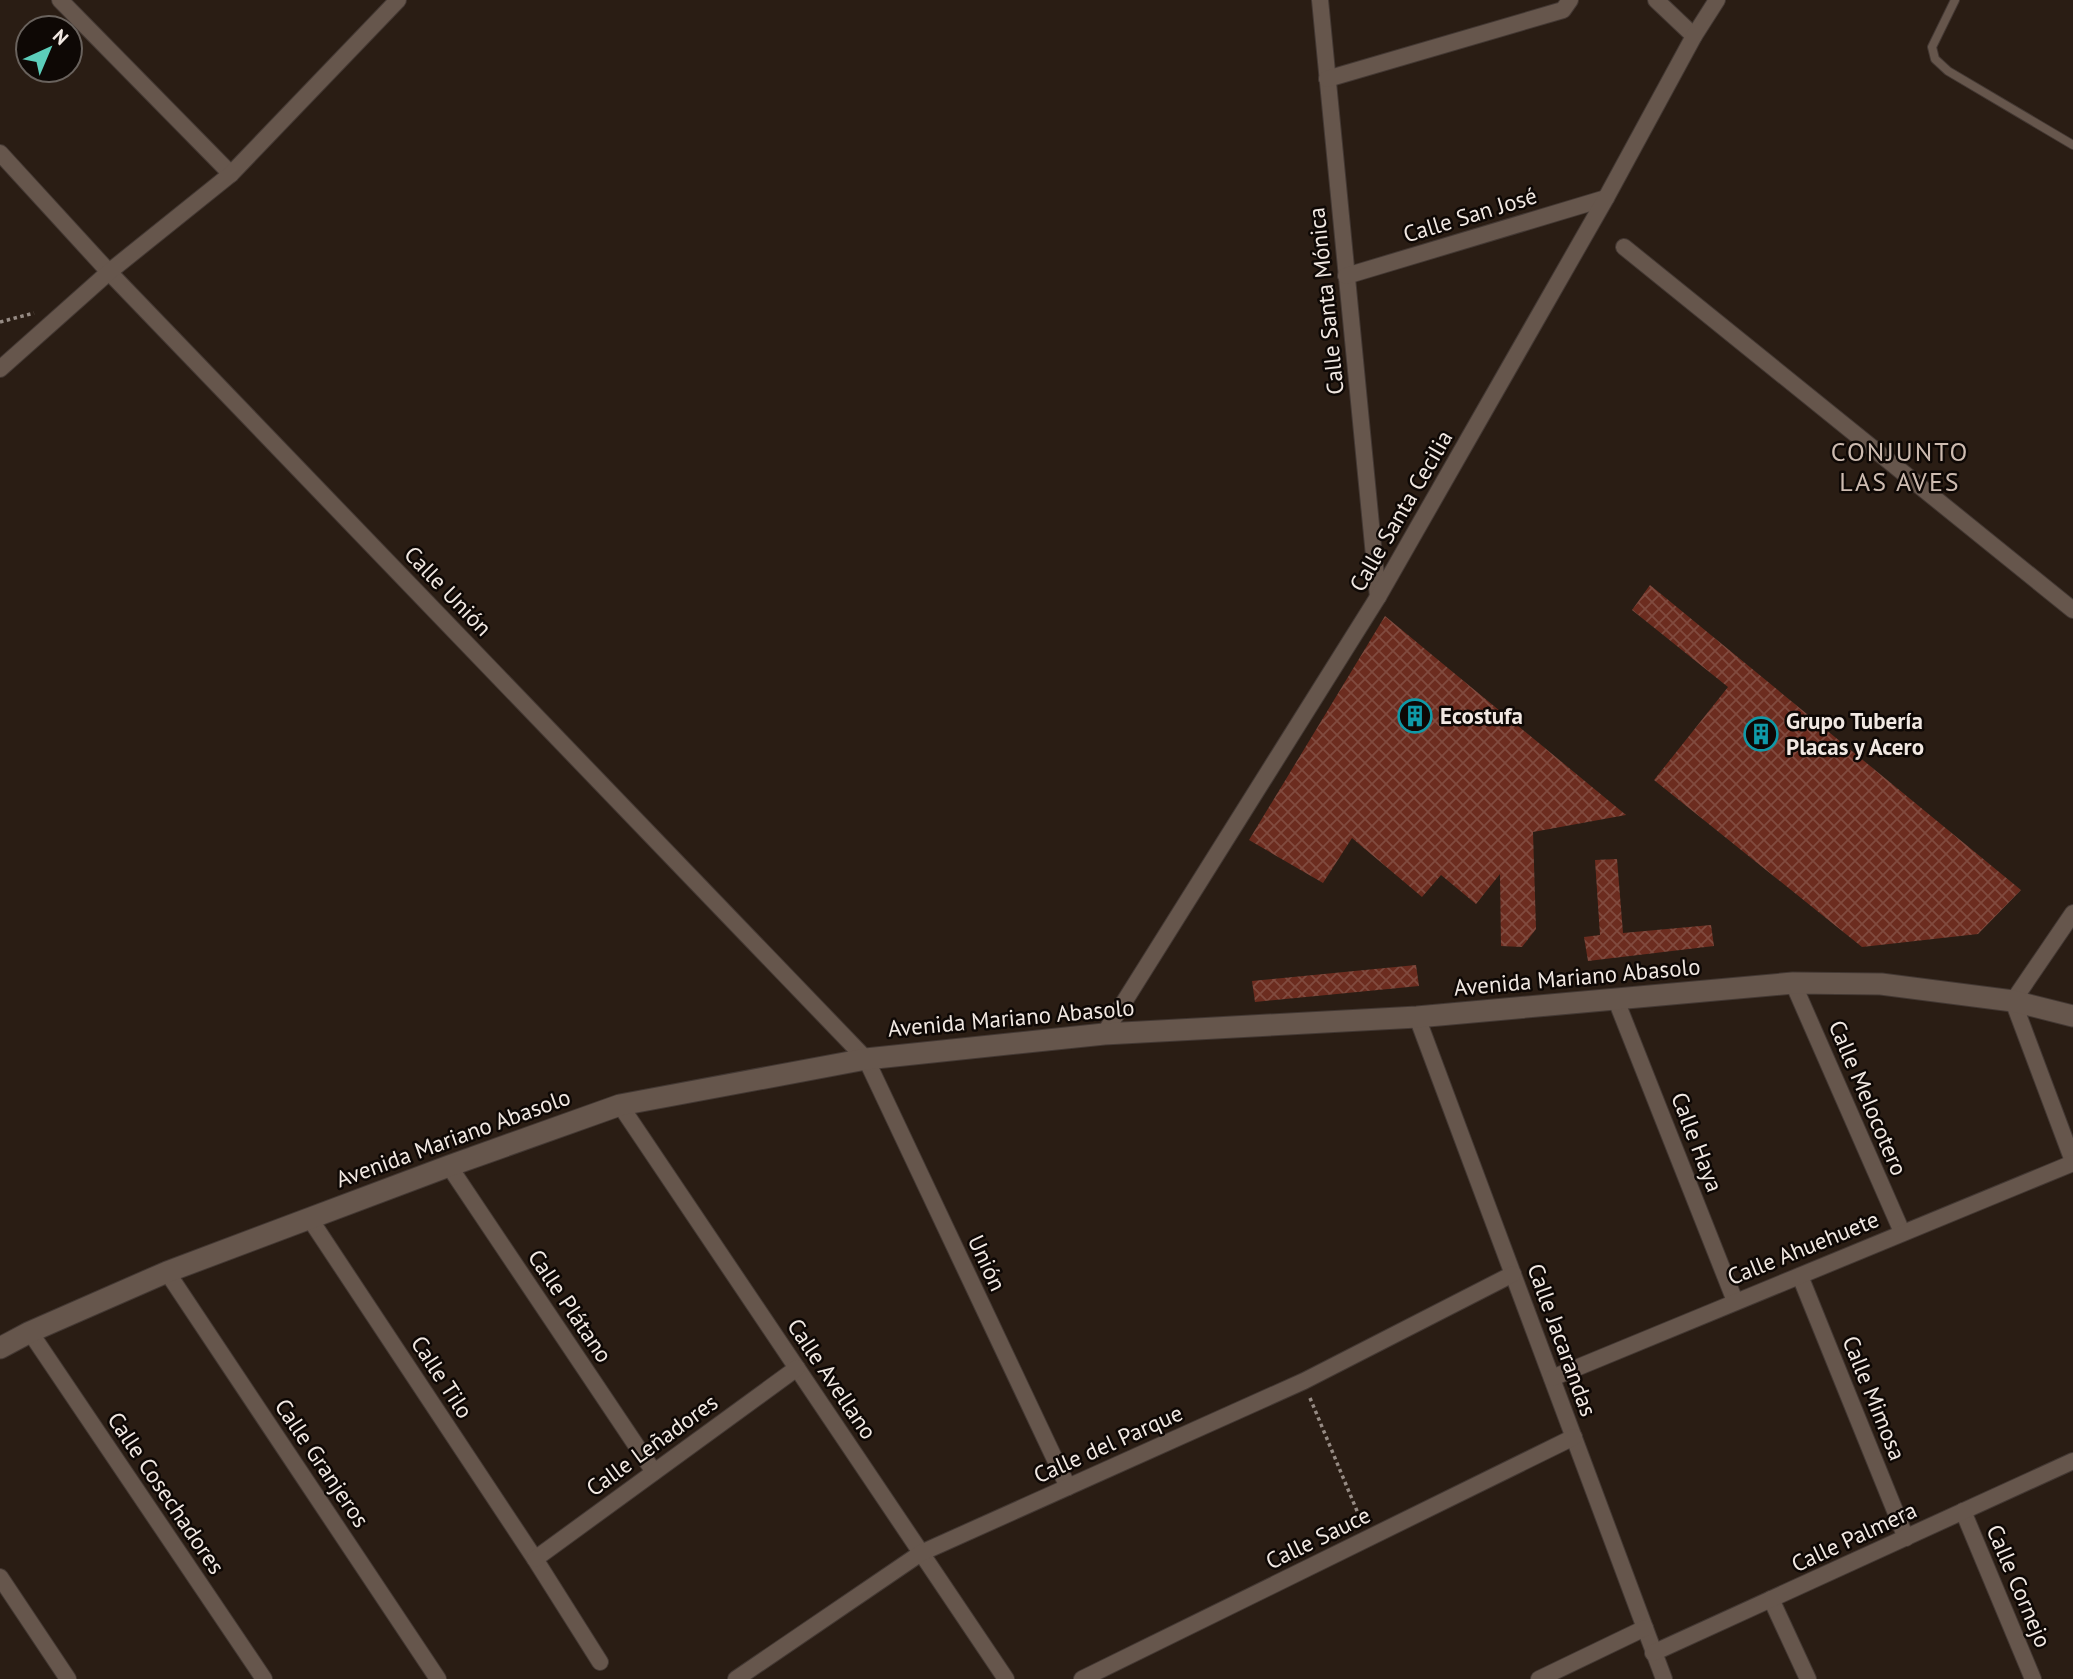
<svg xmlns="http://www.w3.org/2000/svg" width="2073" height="1679" viewBox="0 0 2073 1679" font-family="'PT Sans',sans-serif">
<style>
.building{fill:url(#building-cross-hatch)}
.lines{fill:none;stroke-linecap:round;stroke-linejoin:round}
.service-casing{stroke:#433833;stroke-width:10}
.minor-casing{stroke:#433833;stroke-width:18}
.tertiary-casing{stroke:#433833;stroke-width:23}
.path{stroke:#968b84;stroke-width:3.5;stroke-dasharray:3.5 3.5;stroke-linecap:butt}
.service{stroke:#66564c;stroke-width:8}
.minor{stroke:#66564c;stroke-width:16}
.tertiary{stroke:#66564c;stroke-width:21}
.labels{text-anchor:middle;stroke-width:5;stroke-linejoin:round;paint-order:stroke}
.street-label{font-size:23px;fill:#f1e8e2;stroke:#0e0805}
.poi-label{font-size:23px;font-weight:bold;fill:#f1e8e2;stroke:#0e0805;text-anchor:start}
.quarter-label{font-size:26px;letter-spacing:2px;fill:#cdbbb0;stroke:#0e0805}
</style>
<defs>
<pattern id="building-cross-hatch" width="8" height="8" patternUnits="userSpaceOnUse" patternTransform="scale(1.75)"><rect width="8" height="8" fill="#6c2c1f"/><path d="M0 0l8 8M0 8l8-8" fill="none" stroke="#814b3f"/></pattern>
</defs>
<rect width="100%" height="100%" fill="#2a1d14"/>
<g class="building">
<polygon points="1650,585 2021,890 1978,934 1862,947 1654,780 1728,687 1632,610"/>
<polygon points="1385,616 1626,815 1533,832 1536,929 1522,947 1501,946 1500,874 1476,904 1441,875 1422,897 1352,838 1323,883 1249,840"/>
<polygon points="1617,859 1623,933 1711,925 1714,946 1588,961 1584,937 1600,935 1595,860"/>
<polygon points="1416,965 1419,986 1255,1002 1252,981"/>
</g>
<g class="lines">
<defs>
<polyline id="service" points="1955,0 1932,47 1935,59 1948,71 2073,145"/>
<g id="minor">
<polyline points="60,0 231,174"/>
<polyline points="1320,0 1378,597"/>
<polyline points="1656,0 1694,36"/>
<polyline points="1327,79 1563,10 1570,0"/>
<polyline points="0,153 109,272 866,1059 1068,1487"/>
<polyline points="1624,247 2073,610"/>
<polyline points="1346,276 1606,198"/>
<polyline points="0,369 109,272 231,174 398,0"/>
<polyline points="2073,913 2013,1001 2073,1161"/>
<polyline points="1793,983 1902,1232"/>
<polyline points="1616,1000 1735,1301"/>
<polyline points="1417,1017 1664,1679"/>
<polyline points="1104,1034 1378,597 1606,198 1694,36 1717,0"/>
<polyline points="620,1105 1006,1679"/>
<polyline points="449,1166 654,1472"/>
<polyline points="310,1219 535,1559 600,1662"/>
<polyline points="167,1272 438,1679"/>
<polyline points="1800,1276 1906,1538"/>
<polyline points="30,1332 264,1679"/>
<polyline points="1552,1378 2073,1163"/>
<polyline points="1963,1511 2033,1679"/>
<polyline points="535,1559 797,1368"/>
<polyline points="0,1577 68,1679"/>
<polyline points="1771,1599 1808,1679"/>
<polyline points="1653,1653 2073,1461"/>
<polyline points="736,1679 921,1553 1304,1381 1513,1274"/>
<polyline points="1082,1679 1574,1437"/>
<polyline points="1539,1679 1645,1628"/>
</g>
<polyline id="tertiary" points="0,1348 30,1332 167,1272 449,1166 620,1105 866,1059 1104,1034 1417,1017 1793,983 1881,984 2013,1001 2073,1016"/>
</defs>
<use href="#service" class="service-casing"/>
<use href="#minor" class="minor-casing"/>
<use href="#tertiary" class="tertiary-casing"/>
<g class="path">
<polyline points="0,322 34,313"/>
<polyline points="1310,1398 1362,1523"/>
</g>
<use href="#service" class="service"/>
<use href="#minor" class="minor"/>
<use href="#tertiary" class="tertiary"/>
</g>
<defs>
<symbol id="building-ring" viewBox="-11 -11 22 22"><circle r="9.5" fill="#0e0805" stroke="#0f9aa8" stroke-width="1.5"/><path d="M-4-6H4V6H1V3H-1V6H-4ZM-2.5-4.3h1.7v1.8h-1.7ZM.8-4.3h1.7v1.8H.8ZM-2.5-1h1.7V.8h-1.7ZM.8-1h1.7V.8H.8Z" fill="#0f9aa8"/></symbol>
</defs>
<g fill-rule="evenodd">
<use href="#building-ring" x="1396" y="697" width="38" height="38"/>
<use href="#building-ring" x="1742" y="715" width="38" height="38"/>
</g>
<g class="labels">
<g class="street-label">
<text transform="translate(1470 215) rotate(-17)" y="8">Calle San José</text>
<text transform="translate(1326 301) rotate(-96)" y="8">Calle Santa Mónica</text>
<text transform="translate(1401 511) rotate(-60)" y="8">Calle Santa Cecilia</text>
<text transform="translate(448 591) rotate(46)" y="8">Calle Unión</text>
<text transform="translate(1577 977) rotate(-5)" y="8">Avenida Mariano Abasolo</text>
<text transform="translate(1011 1018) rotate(-5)" y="8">Avenida Mariano Abasolo</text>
<text transform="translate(1868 1098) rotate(67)" y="8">Calle Melocotero</text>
<text transform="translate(453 1138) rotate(-20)" y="8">Avenida Mariano Abasolo</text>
<text transform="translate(1697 1142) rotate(69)" y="8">Calle Haya</text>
<text transform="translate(1803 1248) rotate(-22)" y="8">Calle Ahuehuete</text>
<text transform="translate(987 1263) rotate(65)" y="8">Unión</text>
<text transform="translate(570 1306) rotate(56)" y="8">Calle Plátano</text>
<text transform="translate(1562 1340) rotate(70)" y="8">Calle Jacarandas</text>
<text transform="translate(442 1377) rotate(57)" y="8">Calle Tilo</text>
<text transform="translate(832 1379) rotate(56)" y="8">Calle Avellano</text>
<text transform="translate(1874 1398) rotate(68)" y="8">Calle Mimosa</text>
<text transform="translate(1108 1444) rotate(-24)" y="8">Calle del Parque</text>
<text transform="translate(652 1445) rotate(-36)" y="8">Calle Leñadores</text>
<text transform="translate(322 1463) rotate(56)" y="8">Calle Granjeros</text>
<text transform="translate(166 1493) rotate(56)" y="8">Calle Cosechadores</text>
<text transform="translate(1854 1537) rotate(-25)" y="8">Calle Palmera</text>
<text transform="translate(1318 1538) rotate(-26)" y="8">Calle Sauce</text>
<text transform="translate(2019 1586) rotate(67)" y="8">Calle Cornejo</text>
</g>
<g class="poi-label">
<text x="1440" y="724">Ecostufa</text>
<text x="1786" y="729">Grupo Tubería<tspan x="1786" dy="26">Placas y Acero</tspan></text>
</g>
<g class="quarter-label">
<text x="1900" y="461">CONJUNTO<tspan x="1900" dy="30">LAS AVES</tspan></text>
</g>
</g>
<g transform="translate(49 49) rotate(44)"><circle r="33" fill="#0e0805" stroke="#69625d" stroke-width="2"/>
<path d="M0-5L12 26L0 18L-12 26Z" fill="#5ccebb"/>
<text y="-10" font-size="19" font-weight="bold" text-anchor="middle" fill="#f1e8e2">N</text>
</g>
</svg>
